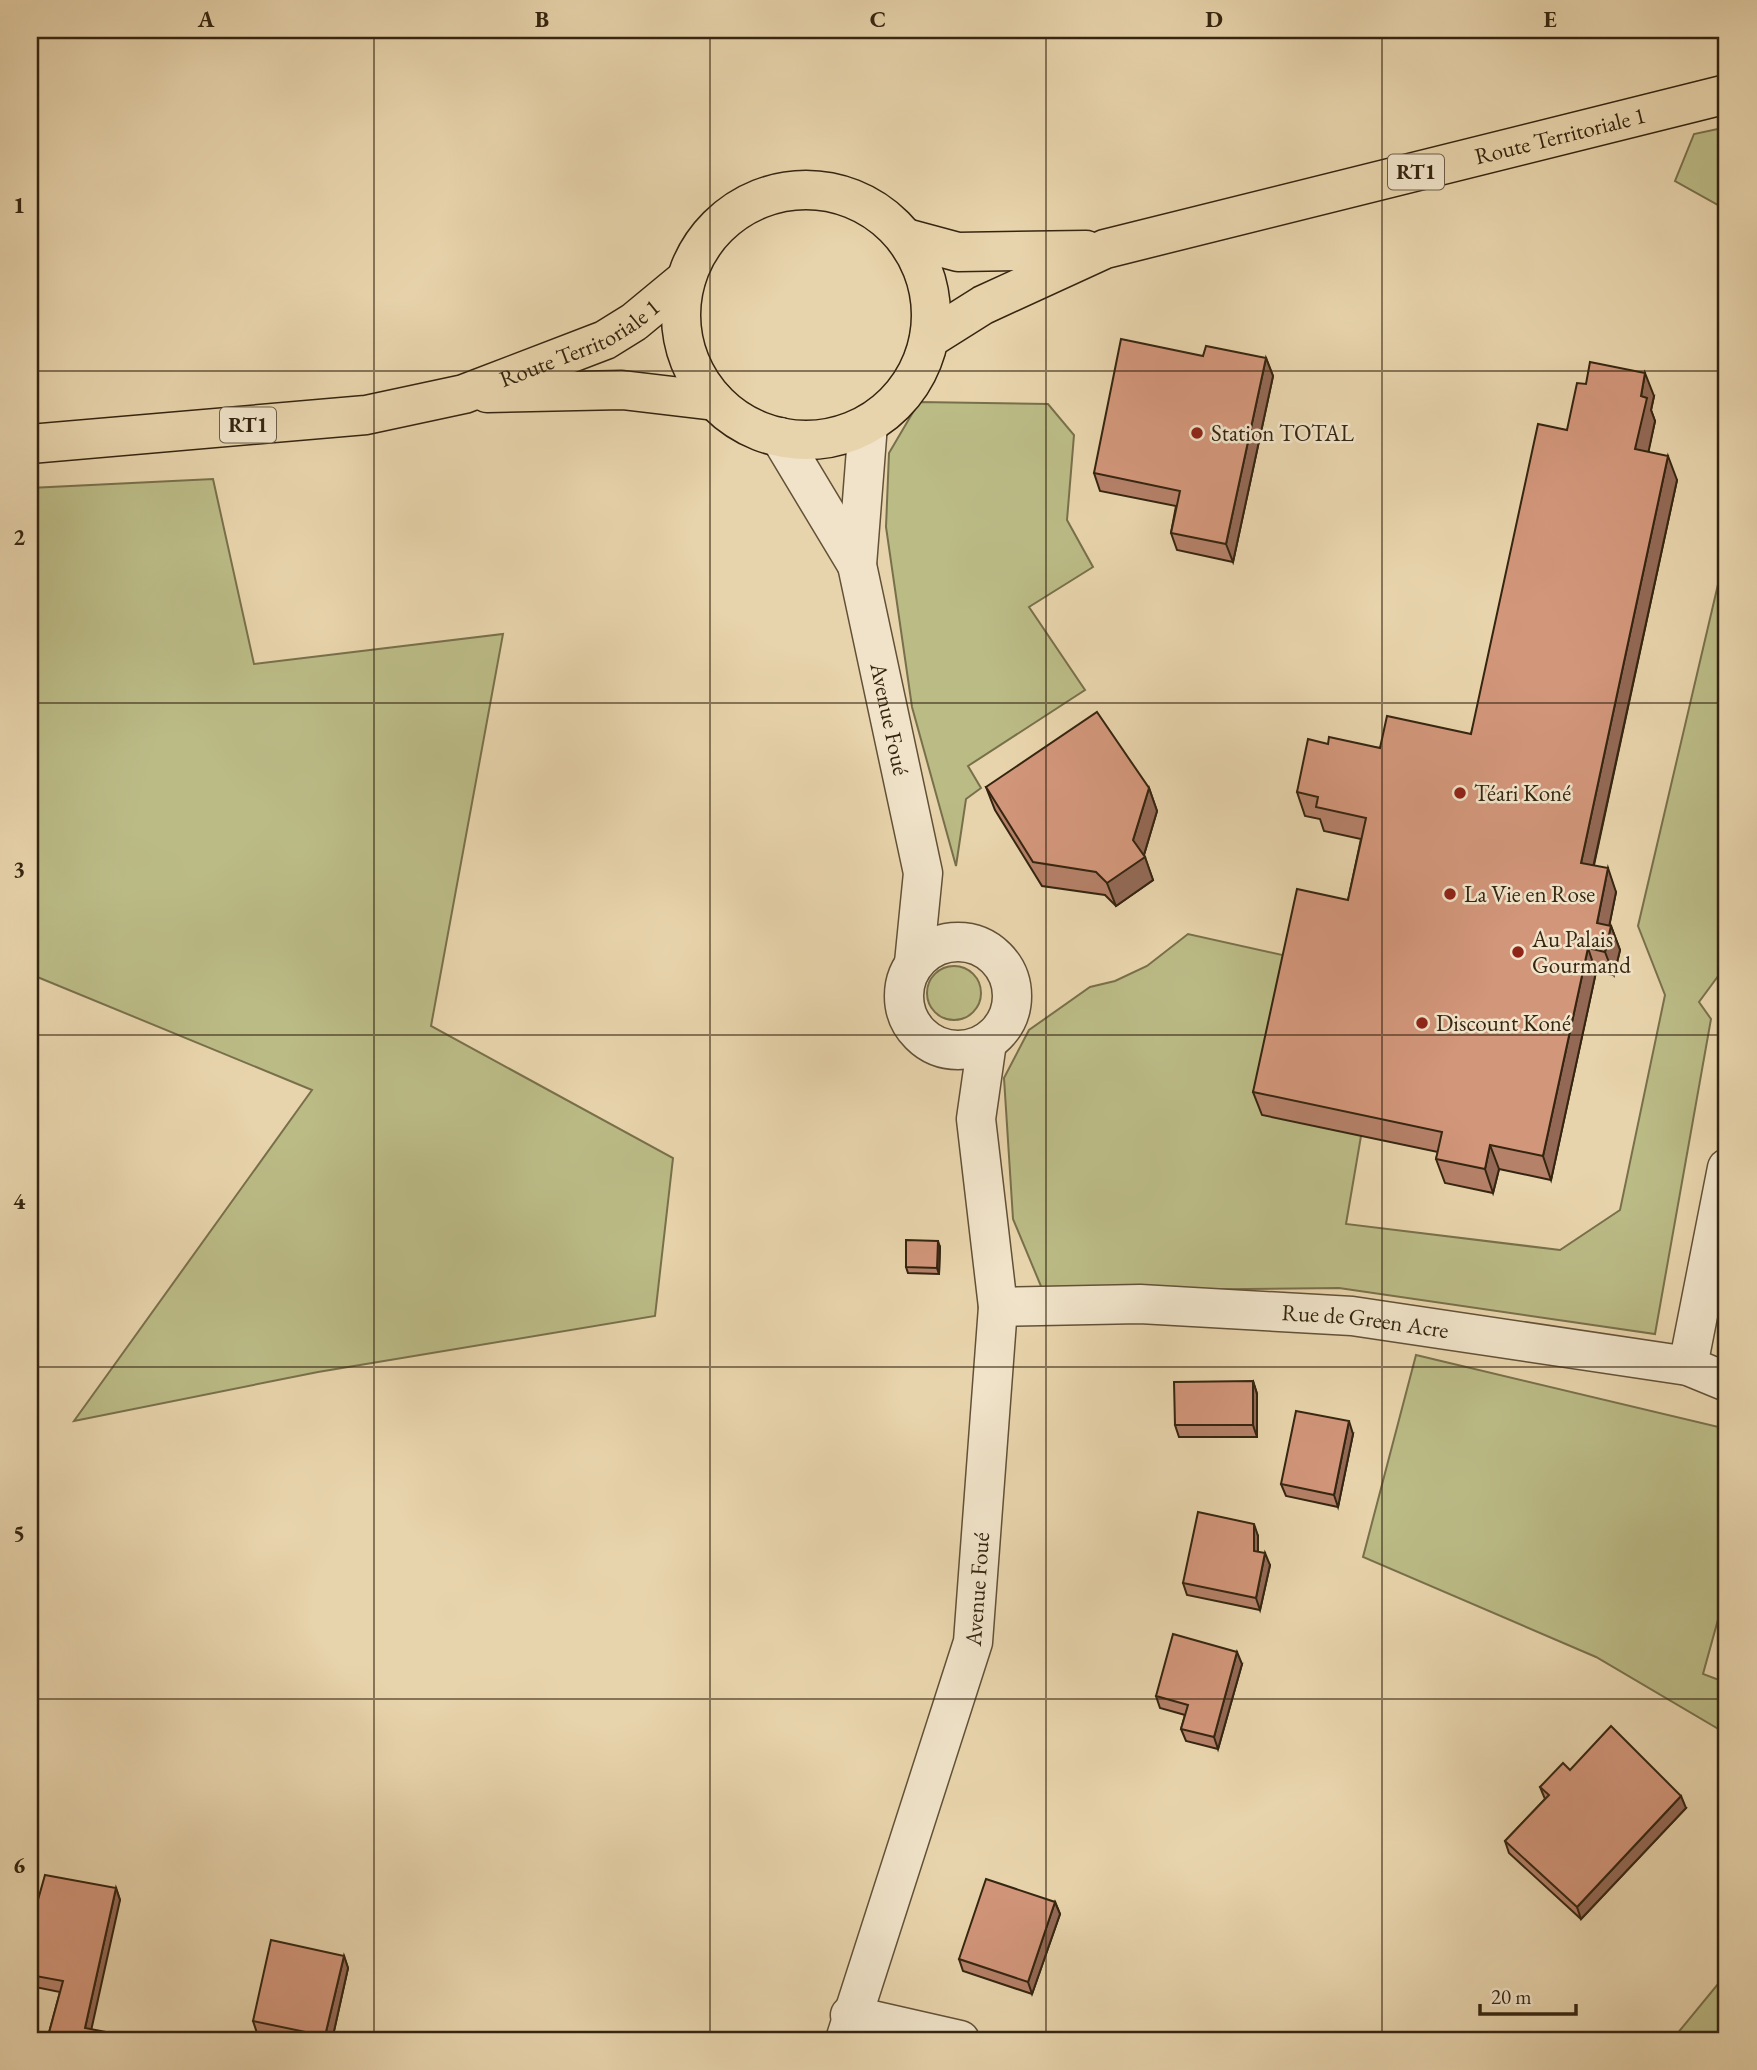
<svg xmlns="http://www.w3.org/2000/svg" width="1757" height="2070" viewBox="0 0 1757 2070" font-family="'EB Garamond',serif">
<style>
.green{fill:#bbbb86;stroke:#78704b;stroke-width:2}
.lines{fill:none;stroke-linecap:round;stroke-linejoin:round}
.minor-casing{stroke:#625137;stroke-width:41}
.major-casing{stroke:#352510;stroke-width:41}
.minor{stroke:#f0e3c9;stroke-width:38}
.major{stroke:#e8d4ac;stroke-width:38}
.wall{fill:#b58169;stroke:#352510;stroke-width:2}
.shaded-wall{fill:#936955;stroke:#352510;stroke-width:2}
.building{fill:#d2967a;stroke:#352510;stroke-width:2}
.grid{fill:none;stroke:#352510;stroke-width:2;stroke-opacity:0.55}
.poi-dot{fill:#8f2418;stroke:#f0e3c9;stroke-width:2.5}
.labels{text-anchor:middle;stroke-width:5;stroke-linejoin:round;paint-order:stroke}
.shield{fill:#f0e3c9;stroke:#6d5e48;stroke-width:2}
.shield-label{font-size:21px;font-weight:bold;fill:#352510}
.street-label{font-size:23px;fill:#352510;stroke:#f0e3c9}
.poi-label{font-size:23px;fill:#352510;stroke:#f0e3c9;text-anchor:start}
.neatline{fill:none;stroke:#352510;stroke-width:2.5}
.grid-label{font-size:23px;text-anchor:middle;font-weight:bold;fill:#352510}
</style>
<rect width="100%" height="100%" fill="#e8d4ac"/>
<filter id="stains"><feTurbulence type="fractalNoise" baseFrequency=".00286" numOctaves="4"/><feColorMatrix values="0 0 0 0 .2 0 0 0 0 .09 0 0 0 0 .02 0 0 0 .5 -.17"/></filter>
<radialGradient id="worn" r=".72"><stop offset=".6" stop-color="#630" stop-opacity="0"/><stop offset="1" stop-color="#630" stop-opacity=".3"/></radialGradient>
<g class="green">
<polygon points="1727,127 1727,210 1675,181 1694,134"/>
<polygon points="919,402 1048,404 1074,435 1067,520 1093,567 1029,607 1085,690 968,766 981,788 966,799 956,866 912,707 886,527 889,453"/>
<polygon points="213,479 254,664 503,634 431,1026 673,1158 655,1316 318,1372 74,1421 312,1090 30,974 30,488"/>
<polygon points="1727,546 1727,964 1699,1002 1711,1019 1655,1334 1339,1288 1043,1291 1013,1219 1004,1078 1029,1030 1090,987 1115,981 1147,966 1188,934 1296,958 1361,1136 1346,1224 1560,1250 1620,1210 1665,995 1638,926"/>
<circle cx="954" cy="993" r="27"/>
<polygon points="1416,1355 1727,1429 1727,1587 1703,1674 1727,1683 1727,1734 1596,1657 1363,1557"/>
<polygon points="1727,1973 1727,2040 1672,2040"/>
</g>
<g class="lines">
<defs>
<g id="minor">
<path id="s1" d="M868,424l-11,141 66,308 -9,90"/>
<polyline points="780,437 857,565"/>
<circle cx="958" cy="996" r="54"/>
<path id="s2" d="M998,1307l142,-3 212,12 336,50 39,16"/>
<polyline points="1688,1366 1727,1168"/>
<polyline points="850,2015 960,2040"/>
<path id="s3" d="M845,2040l128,-398 25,-335 -22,-188 11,-77"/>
</g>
<g id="major">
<circle cx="806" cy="315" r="125"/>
<polyline points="906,238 958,252 1086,250"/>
<path id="s4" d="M929,339l54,-34 122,-56 622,-155"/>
<polyline points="487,393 622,390 715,401"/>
<path id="s5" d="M30,444l336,-29 98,-21 141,-54 29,-18 52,-43"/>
</g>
</defs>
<use href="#minor" class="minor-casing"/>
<use href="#major" class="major-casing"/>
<use href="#minor" class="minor"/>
<use href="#major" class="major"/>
</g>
<g class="wall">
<polygon points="1203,356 1266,358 1273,376 1233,562 1177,550 1171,533 1176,506 1100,491 1094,473"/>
<polygon points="1654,396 1651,410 1655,421 1648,452 1677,480 1594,865 1616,892 1609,926 1611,926 1620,950 1614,975 1596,972 1551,1180 1499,1169 1493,1193 1445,1183 1436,1159 1438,1152 1262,1115 1253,1092 1348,900 1361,839 1324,831 1320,819 1305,816 1297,792 1328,744 1380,748 1471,734 1567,430"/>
<polygon points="986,787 1149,788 1157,811 1144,855 1153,880 1116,906 1105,895 1042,886 995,810"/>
<polygon points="940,1247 939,1274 908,1273 906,1267"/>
<polygon points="1253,1381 1257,1394 1257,1437 1179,1437 1175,1425"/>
<polygon points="1353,1434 1338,1507 1286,1496 1281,1484"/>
<polygon points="1258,1536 1258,1552 1270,1565 1260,1610 1187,1595 1183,1583"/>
<polygon points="1242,1664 1218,1749 1186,1741 1181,1729 1185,1715 1160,1708 1156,1696"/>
<polygon points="1570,1770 1686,1808 1581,1919 1509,1853 1505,1841 1545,1799 1540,1787"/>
<polygon points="116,1888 120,1900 47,2040 60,1992 30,1986 30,1920 32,1921"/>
<polygon points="1055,1902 1060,1914 1032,1994 963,1971 959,1959"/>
<polygon points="344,1956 348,1968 332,2040 292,2040 257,2033 253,2021"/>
</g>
<g class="shaded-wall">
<polygon points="1266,358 1273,376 1233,562 1226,544"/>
<polygon points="1645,373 1654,396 1651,410 1655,421 1644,473 1635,449 1641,396"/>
<polygon points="1668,456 1677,480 1589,886 1581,863"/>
<polygon points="1149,788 1157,811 1143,858 1145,857 1153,880 1116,906 1107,883 1133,840"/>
<polygon points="1608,868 1616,892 1605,947 1597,923"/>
<polygon points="1611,926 1620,950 1614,975 1605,952"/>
<polygon points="1588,948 1596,972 1551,1180 1543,1156"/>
<polygon points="1490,1145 1499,1169 1493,1193 1485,1169"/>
<polygon points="938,1241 940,1247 939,1274 937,1268"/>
<polygon points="1253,1381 1257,1394 1257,1437 1253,1425"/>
<polygon points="1349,1421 1353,1434 1338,1507 1334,1495"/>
<polygon points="1254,1524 1258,1536 1258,1563 1254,1551"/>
<polygon points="1265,1553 1270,1565 1260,1610 1256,1598"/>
<polygon points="1237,1652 1242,1664 1218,1749 1214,1737"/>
<polygon points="1681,1796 1686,1808 1581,1919 1577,1907"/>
<polygon points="116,1888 120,1900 89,2040 85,2028"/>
<polygon points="1055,1902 1060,1914 1032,1994 1028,1982"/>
<polygon points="344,1956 348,1968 332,2040 327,2040 325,2036"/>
</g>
<g class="building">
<polygon points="1121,339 1203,356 1206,346 1266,358 1226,544 1171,533 1180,491 1094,473"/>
<polygon points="1590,362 1645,373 1641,396 1647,398 1635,449 1668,456 1581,863 1608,868 1597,923 1611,926 1605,952 1588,948 1543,1156 1490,1145 1485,1169 1436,1159 1442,1132 1253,1092 1297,889 1348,900 1366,818 1316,807 1318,797 1297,792 1308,739 1328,744 1329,737 1380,748 1387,716 1471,734 1538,424 1567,430 1577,383 1586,384"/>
<polygon points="1097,712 1149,788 1133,840 1145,857 1107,883 1096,872 1033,862 986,787"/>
<polygon points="906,1240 938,1241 937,1268 906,1267"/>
<polygon points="1253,1381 1253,1425 1175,1425 1174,1382"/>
<polygon points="1296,1411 1349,1421 1334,1495 1281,1484"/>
<polygon points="1198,1512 1254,1524 1254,1551 1265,1553 1256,1598 1183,1583"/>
<polygon points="1173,1634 1237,1652 1214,1737 1181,1729 1188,1705 1156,1696"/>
<polygon points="1611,1726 1681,1796 1577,1907 1505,1841 1549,1795 1540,1787 1563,1763 1570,1770"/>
<polygon points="45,1875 116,1888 85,2028 122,2035 121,2040 47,2040 63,1981 30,1975 30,1920 32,1921"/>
<polygon points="986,1879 1055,1902 1028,1982 959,1959"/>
<polygon points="271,1940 344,1956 325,2036 253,2021"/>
</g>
<path class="grid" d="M374,30v2010M710,30v2010M1046,30v2010M1382,30v2010M30,371h1697M30,703h1697M30,1035h1697M30,1367h1697M30,1699h1697"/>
<g class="poi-dot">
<circle cx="1197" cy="433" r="7"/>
<circle cx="1460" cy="793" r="7"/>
<circle cx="1450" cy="894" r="7"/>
<circle cx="1518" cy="952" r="7"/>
<circle cx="1422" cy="1023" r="7"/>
</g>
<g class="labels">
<g class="shield">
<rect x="1388" y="154.5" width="56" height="35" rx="5"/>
<rect x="220" y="407.5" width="56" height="35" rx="5"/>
</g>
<g class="shield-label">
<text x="1416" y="179">RT1</text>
<text x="248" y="432">RT1</text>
</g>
<g class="street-label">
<text dy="8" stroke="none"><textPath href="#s4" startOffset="667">Route Territoriale 1</textPath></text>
<text dy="8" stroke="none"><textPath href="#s5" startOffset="564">Route Territoriale 1</textPath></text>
<text dy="8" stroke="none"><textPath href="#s1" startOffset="299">Avenue Foué</textPath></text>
<text dy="8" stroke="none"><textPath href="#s2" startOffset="368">Rue de Green Acre</textPath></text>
<text dy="8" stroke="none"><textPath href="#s3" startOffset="471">Avenue Foué</textPath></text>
</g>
<g class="poi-label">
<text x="1211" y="441">Station TOTAL</text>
<text x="1474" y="801">Téari Koné</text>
<text x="1464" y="902">La Vie en Rose</text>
<text x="1532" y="947">Au Palais<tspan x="1532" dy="26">Gourmand</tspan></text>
<text x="1436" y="1031">Discount Koné</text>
</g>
</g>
<rect width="1757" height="2070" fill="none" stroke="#e8d4ac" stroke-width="77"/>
<path d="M1480 2004v10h96v-10" fill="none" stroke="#352510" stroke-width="3.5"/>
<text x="1491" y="2004" font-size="21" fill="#352510" stroke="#f0e3c9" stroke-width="5" paint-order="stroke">20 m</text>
<rect x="38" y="38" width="1680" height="1994" class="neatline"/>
<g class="grid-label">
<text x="206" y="27">A</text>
<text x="542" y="27">B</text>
<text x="878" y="27">C</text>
<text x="1214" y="27">D</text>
<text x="1550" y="27">E</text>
<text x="19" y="213">1</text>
<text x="19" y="545">2</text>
<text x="19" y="877">3</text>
<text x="19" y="1209">4</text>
<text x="19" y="1541">5</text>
<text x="19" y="1873">6</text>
</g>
<rect width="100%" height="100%" filter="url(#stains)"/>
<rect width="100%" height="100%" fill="url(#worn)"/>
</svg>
